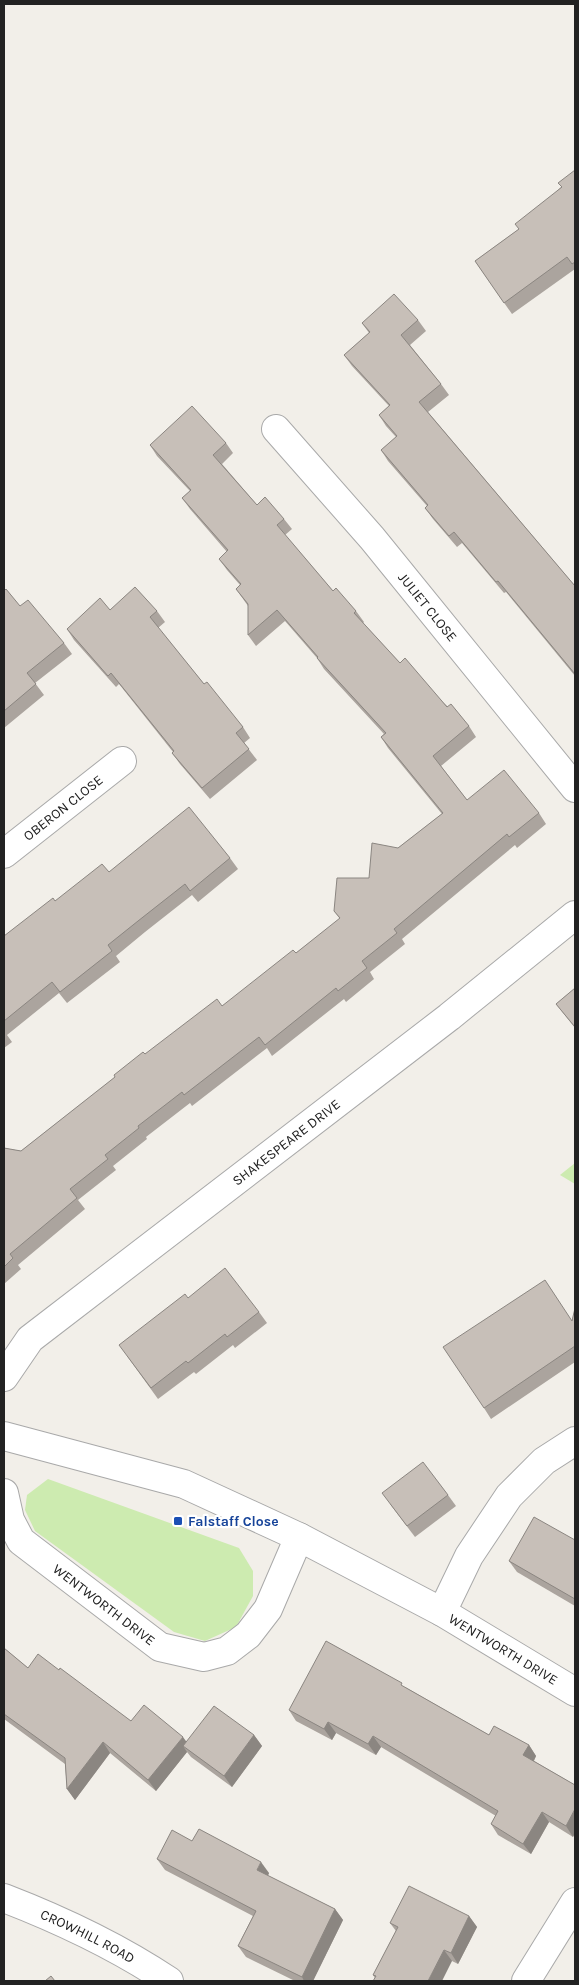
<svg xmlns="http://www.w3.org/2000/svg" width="579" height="1985" viewBox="0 0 579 1985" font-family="Karla,sans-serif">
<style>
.grass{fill:#cdebb0}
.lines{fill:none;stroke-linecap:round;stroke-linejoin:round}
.minor-casing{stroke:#a9a9a9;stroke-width:30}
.minor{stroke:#fff;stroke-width:28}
.wall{fill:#aba49e}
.shaded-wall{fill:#8b8681}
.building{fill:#c7bfb8;stroke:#8b8681}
.transit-dot{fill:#1a4fb4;stroke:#fff;stroke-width:2}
.labels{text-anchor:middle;stroke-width:4.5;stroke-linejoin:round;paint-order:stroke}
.street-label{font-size:14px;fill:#222;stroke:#fff}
.transit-label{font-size:14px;font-weight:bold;fill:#164399;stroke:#fff;text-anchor:start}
</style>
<rect width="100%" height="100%" fill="#f2efe9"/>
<g class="grass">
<polygon points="575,1163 575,1184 560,1175"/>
<polygon points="48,1479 239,1548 253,1571 253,1596 236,1627 205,1641 174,1632 35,1531 25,1510 27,1495"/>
</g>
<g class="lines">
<defs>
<g id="minor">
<path id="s1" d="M276,429l96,109 203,250"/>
<path id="s2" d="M4,854l118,-93"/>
<path id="s3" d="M4,1377l26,-38 419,-322 126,-102"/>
<path id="s4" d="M4,1436l180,48 115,53 143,75 133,80"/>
<path id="s5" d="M4,1493l6,27 11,21 139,106 44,10 23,-6 21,-16 20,-26 31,-72"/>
<polyline points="442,1612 469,1556 509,1496 544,1461 575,1441"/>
<path id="s6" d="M4,1898c57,22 114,49 165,83"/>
<polyline points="526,1981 575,1902"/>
</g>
</defs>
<use href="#minor" class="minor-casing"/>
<use href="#minor" class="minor"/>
</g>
<g class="wall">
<polygon points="575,170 575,269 512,314 475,261 519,229 561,187"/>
<polygon points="418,320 426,331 410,345 441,384 449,395 428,412 575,586 575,676 506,592 504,593 462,543 457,547 433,519 425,508 427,506 388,461 381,450 396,437 386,426 379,415 389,406 352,366 344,355 369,333 362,323"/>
<polygon points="226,443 233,453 222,464 257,505 284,519 292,529 285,535 333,591 356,611 364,622 363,623 400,663 469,726 476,737 441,766 467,800 539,813 546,824 517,848 515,845 402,939 405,944 370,972 374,979 346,1002 344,999 272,1056 267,1048 192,1106 190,1103 146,1137 147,1139 113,1166 116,1170 78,1200 85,1209 18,1265 21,1269 4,1284 4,1148 21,1151 145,1054 222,1006 296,953 340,919 334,911 369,878 398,848 442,814 388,748 381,737 384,734 324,669 317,658 285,621 256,646 248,635 248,606 236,589 240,585 227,570 219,559 227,552 190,509 182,498 190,491 157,456 150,445"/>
<polygon points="4,591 20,606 64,643 72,654 35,683 44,695 4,728"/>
<polygon points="110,610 157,611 165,622 158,628 204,684 243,727 250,738 244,743 257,760 210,799 180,764 172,753 173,752 119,684 116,687 74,640 67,629"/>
<polygon points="230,858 238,869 198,902 192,895 145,932 116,956 120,962 67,1003 59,993 7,1035 12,1042 4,1048 4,936 55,901 109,872"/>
<polygon points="575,988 575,1028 556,1004"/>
<polygon points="188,1298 259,1312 267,1323 235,1348 233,1345 196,1374 194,1372 158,1399 127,1356"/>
<polygon points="575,1308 575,1362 491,1419 484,1408 572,1320"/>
<polygon points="448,1495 456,1506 415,1537 390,1504"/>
<polygon points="575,1540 575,1606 517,1572 509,1561"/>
<polygon points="4,1648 28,1668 131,1721 186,1742 254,1735 262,1746 232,1787 191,1757 187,1752 156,1791 110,1753 75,1800 67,1789 65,1764 4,1719"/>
<polygon points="405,1687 489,1735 529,1745 536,1756 534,1761 575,1785 575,1833 573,1837 549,1822 531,1854 498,1835 491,1824 496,1816 381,1747 376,1755 336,1733 332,1740 296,1721 289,1710"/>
<polygon points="192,1841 269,1873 268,1876 335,1909 343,1920 313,1981 295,1981 246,1957 238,1946 253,1916 165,1870 157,1859"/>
<polygon points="469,1916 477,1927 458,1964 452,1961 375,1978 373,1975 396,1931 390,1923"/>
</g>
<g class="shaded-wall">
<polygon points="328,1722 336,1733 332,1740 324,1729"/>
<polygon points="254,1735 262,1746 232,1787 224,1776"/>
<polygon points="373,1736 381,1747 376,1755 368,1744"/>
<polygon points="183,1737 191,1748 183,1746 187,1752 156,1791 148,1780"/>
<polygon points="103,1742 110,1753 75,1800 67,1789"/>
<polygon points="529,1745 536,1756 531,1766 523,1755"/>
<polygon points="575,1809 575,1833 573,1837 566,1826"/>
<polygon points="542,1812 549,1822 531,1854 523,1844"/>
<polygon points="261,1862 269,1873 265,1881 257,1870"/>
<polygon points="335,1909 343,1920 313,1981 304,1981 302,1977"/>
<polygon points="469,1916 477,1927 458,1964 451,1953"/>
<polygon points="444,1950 452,1961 442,1981 428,1981"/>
</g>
<g class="building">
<polygon points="575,170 575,262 572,264 567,257 504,303 475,261 519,229 515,224 562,187 558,183"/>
<polygon points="394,294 418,320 401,335 441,384 419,402 575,586 575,674 498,581 496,582 454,532 449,536 425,508 428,505 381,450 397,436 379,415 390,405 344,355 370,332 362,323"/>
<polygon points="192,406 226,443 213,455 257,505 265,497 284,519 277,525 333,591 336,588 356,611 354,613 400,663 405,658 447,707 451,704 469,726 433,756 467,800 504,770 539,813 509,837 507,834 394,929 397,933 362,961 367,968 338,991 336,988 265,1045 259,1037 184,1095 182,1092 138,1126 139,1128 105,1155 108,1159 70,1189 77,1198 10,1254 13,1258 4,1267 4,1148 21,1151 115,1077 114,1075 143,1052 145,1054 217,999 222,1006 293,950 296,953 340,918 334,911 337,878 369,878 372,843 398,848 443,813 381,737 386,733 317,658 318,657 277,610 248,635 248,604 236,589 241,584 219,559 228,550 182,498 191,490 150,445"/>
<polygon points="135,587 157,611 150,617 204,684 207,682 243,727 236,733 249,749 202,788 172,753 174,751 111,673 108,676 67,629 100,598 110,610"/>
<polygon points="6,589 20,606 28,600 64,643 27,673 36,684 4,711 4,591"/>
<polygon points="189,807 230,858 190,891 185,884 138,921 108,945 112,951 60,992 52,982 4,1021 4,936 53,898 55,901 102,864 109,872"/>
<polygon points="575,988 575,1027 556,1004"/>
<polygon points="225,1268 259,1312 227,1337 225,1334 188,1363 186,1361 151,1388 119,1345 185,1294 188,1298"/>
<polygon points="545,1280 572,1321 575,1308 575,1346 484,1408 443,1347"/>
<polygon points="423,1462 448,1495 407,1526 382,1493"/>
<polygon points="534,1517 575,1540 575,1599 509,1561"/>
<polygon points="326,1641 402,1683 401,1685 489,1735 494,1726 529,1745 523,1755 575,1785 575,1809 566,1826 542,1812 523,1844 491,1824 498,1811 373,1736 368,1744 328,1722 324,1729 289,1710"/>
<polygon points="4,1648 28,1668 38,1654 59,1670 60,1668 131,1721 144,1705 183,1737 148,1780 103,1742 67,1789 65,1758 4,1714"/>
<polygon points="214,1706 254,1735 224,1776 183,1746"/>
<polygon points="199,1829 261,1862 257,1870 335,1909 302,1977 238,1946 256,1911 157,1859 172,1830 192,1841"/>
<polygon points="409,1886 469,1916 451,1953 444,1950 428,1981 373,1981 376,1976 373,1975 398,1927 390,1923"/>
<polygon points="51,1976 55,1981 45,1981"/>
</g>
<rect class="transit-dot" x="173" y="1516" width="10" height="10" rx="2.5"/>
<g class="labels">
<g class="street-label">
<text dy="5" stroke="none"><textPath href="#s1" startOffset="234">JULIET CLOSE</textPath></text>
<text dy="5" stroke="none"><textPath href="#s2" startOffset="75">OBERON CLOSE</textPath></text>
<text dy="5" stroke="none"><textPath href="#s3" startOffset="369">SHAKESPEARE DRIVE</textPath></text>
<text dy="5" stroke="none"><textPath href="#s5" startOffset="156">WENTWORTH DRIVE</textPath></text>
<text dy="5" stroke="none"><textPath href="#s4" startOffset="546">WENTWORTH DRIVE</textPath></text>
<text dy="5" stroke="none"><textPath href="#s6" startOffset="92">CROWHILL ROAD</textPath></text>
</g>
<g class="transit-label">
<text x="188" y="1526">Falstaff Close</text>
</g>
</g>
<rect width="579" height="1985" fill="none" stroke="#222222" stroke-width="10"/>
</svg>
